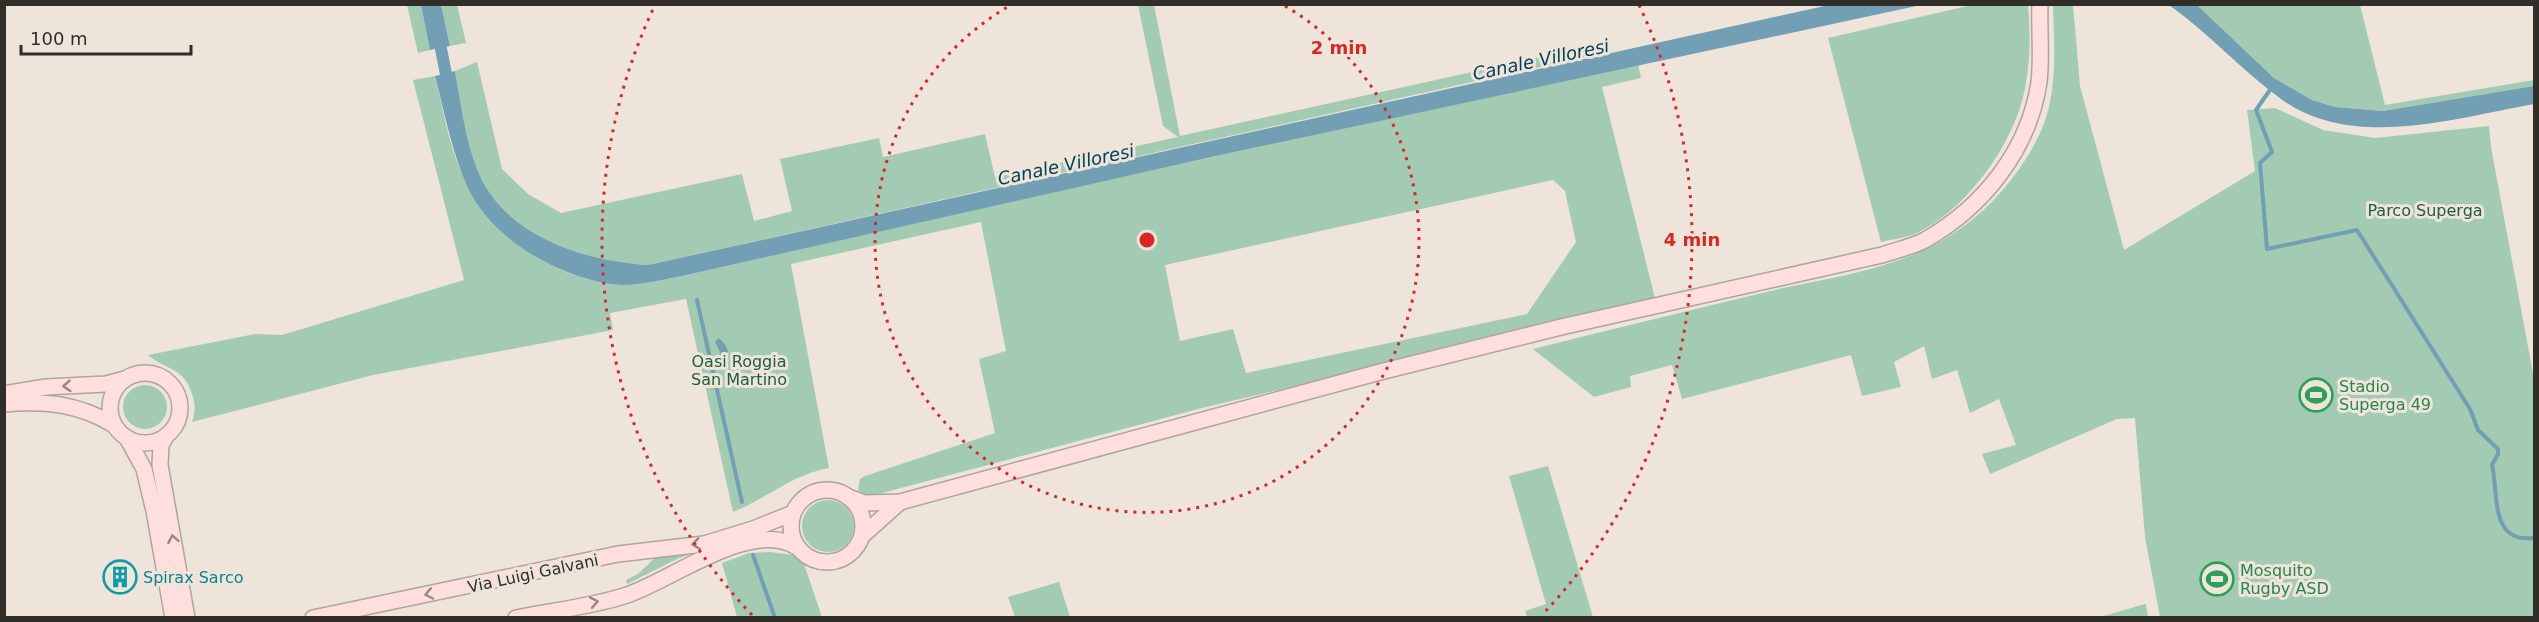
<svg xmlns="http://www.w3.org/2000/svg" width="2539" height="622" viewBox="0 0 2539 622" font-family="'DejaVu Sans',sans-serif">
<style>
.green{fill:#a3cbb4;fill-rule:evenodd}
.water{fill:#739fb4}
.lines{fill:none;stroke-linecap:round;stroke-linejoin:round}
.stream{stroke:#739fb4;stroke-width:4}
.canal{stroke:#739fb4;stroke-width:12}
.secondary-casing{stroke:#aea59c;stroke-width:18}
.secondary{stroke:#fedfdd;stroke-width:15}
.oneway{stroke:#988683}
.ring{fill:none;stroke:#d62828;stroke-width:3;stroke-dasharray:3 6}
.labels{text-anchor:middle;stroke-width:6;stroke-linejoin:round;paint-order:stroke}
.park-label{font-size:16px;fill:#1a6040;stroke:#eee4da}
.leisure-label{font-size:16px;fill:#27864d;stroke:#eee4da;text-anchor:start}
.street-label{font-size:16px;fill:#312d29;stroke:#eee4da}
.culture-label{font-size:16px;fill:#0d838f;stroke:#eee4da;text-anchor:start}
.water-label{font-size:18px;font-style:italic;fill:#004157;stroke:#eee4da}
.centre{fill:#d62828;stroke:#eee4da;stroke-width:3}
.ring-label{font-size:18px;text-anchor:middle;font-weight:bold;fill:#d62828;stroke:#eee4da;stroke-width:6;stroke-linejoin:round;paint-order:stroke}
</style>
<rect width="100%" height="100%" fill="#eee4da"/>
<g class="green">
<polygon points="407,5 421,5 430,50 418,53"/>
<polygon points="441,5 457,5 466,43 450,46"/>
<path d="M1138,5h16l26,131 411,-90 3,9 -946,210c-64,-4 -145,-29 -171,-96 -12,-31 -16,-65 -22,-98l22,-9 25,107 26,25 33,19 181,-39 12,47 38,-10 -12,-52 99,-21 4,19 102,-23 10,43 183,-40 -15,-11z"/>
<path d="M1972,5h56c2,26 3,51 -2,77 -8,57 -57,126 -109,151 -10,5 -25,6 -36,9l-53,-204z"/>
<path d="M2053,5h20l7,81 44,164 131,-79 -8,-61 28,-2 48,22 52,8 114,-12 2,21 43,232v238h-374l-15,-80 -10,-119 -18,1 -127,55 -8,-20 34,-9 -17,-46 -29,14 -13,-43 -25,9 -8,-33 -30,16 7,25 -39,9 -11,-41 -169,44 -10,-34 -42,11 1,11 -37,10 -61,-48c80,-20 161,-40 242,-59 57,-13 117,-20 168,-50 43,-25 81,-68 100,-114 15,-37 11,-83 10,-121z"/>
<polygon points="2197,5 2360,5 2385,105 2534,80 2534,86 2383,111 2335,107 2312,100 2274,78"/>
<path d="M1638,64l3,14 -39,9 54,215 -450,105 -339,90 -9,-7 2,-11 5,-3 130,-43 -16,-74 27,-8 -25,-129 -190,42 38,204c-36,6 -63,31 -96,44l-47,-213 -76,14 3,17 -240,45 -181,47c3,-10 4,-17 0,-28 -8,-27 -25,-23 -44,-39l107,-21 27,1 182,-55 -51,-200 22,-4c8,31 13,68 27,97 29,59 81,101 148,111 27,4 55,-5 81,-10l393,-89zM1553,180l12,11 11,51 -49,72 -281,59 -13,-44 -53,12 -15,-76z"/>
<circle cx="145" cy="407" r="22"/>
<polygon points="1548,466 1593,617 1527,617 1525,611 1546,604 1509,476"/>
<circle cx="828" cy="526" r="26"/>
<polygon points="713,547 679,558 627,584 626,580 638,574 659,554"/>
<polygon points="769,552 794,555 804,564 822,617 737,617 722,563 749,553"/>
<polygon points="1059,582 1070,617 1015,617 1008,597"/>
<polygon points="2146,604 2148,617 2100,617 2145,604"/>
</g>
<g class="water">
<polygon points="421,5 441,5 450,46 430,50"/>
<path d="M1829,5h92l-714,153 -516,116c-26,5 -55,14 -81,10 -53,-8 -117,-45 -141,-94 -17,-36 -24,-76 -34,-114l20,-5c6,33 10,67 22,98 26,67 107,92 171,96z"/>
<path d="M2169,5h28l77,73 38,22 23,7 48,4 151,-25v18c-80,14 -180,47 -253,-5 -40,-29 -72,-66 -112,-94z"/>
<path d="M718,338c11,7 12,17 8,29l-7,-3 1,-12 -5,-10z"/>
</g>
<g class="lines">
<g class="stream">
<path d="M2272,87l-16,23 16,42 -12,11 7,86 90,-19 113,179 8,21 20,19v5l-6,11c7,29 -3,78 42,73"/>
<polyline points="697,300 742,502"/>
<polyline points="753,555 775,618"/>
</g>
<polyline class="canal" points="432,4 449,89"/>
<defs>
<g id="secondary">
<circle cx="145" cy="408" r="35"/>
<polyline points="4,394 46,387 106,384 125,379"/>
<path d="M4,404c41,-4 75,0 110,21"/>
<polyline points="166,436 161,445 160,465 187,618"/>
<polyline points="127,438 144,469 154,511 173,618"/>
<circle cx="827" cy="526" r="36"/>
<path d="M848,497l17,6 35,-1 480,-130 181,-45 321,-72c14,-5 30,-8 43,-15 58,-33 104,-90 114,-158 3,-25 0,-52 1,-78"/>
<polyline points="862,536 900,502"/>
<polyline points="313,618 618,554 704,544 753,529 793,513"/>
<path d="M516,618c35,-7 73,-11 108,-22 44,-13 129,-80 174,-48"/>
</g>
</defs>
<use href="#secondary" class="secondary-casing"/>
<use href="#secondary" class="secondary"/>
</g>
<defs><path id="oneway-chevron" d="M-2-3.5L2.5 0L-2 3.5" fill="none" stroke-width="1.6" stroke-linecap="round" stroke-linejoin="round" transform="scale(1.5)"/></defs>
<g class="oneway">
<use href="#oneway-chevron" transform="translate(67 386) rotate(176)"/>
<use href="#oneway-chevron" transform="translate(173 539) rotate(-100)"/>
<use href="#oneway-chevron" transform="translate(696 544) rotate(172)"/>
<use href="#oneway-chevron" transform="translate(429 594) rotate(168)"/>
<use href="#oneway-chevron" transform="translate(594 602) rotate(-11)"/>
</g>
<g class="ring">
<path d="M1285 6A272 272 0 1 1 1009 6"/>
<path d="M752 615A545 545 0 0 1 655 5M1639 5A545 545 0 0 1 1542 615"/>
</g>
<defs>
<symbol id="stadium-ring" viewBox="-11 -11 22 22"><circle r="9.5" fill="#eee4da" stroke="#2e9e5b" stroke-width="1.5"/><path d="M0-5a6.5 5 0 1 0 0 10a6.5 5 0 1 0 0-10ZM-3.5-1.8h7v3.6h-7Z" fill="#2e9e5b"/></symbol>
<symbol id="building-ring" viewBox="-11 -11 22 22"><circle r="9.5" fill="#eee4da" stroke="#0f9aa8" stroke-width="1.5"/><path d="M-4-6H4V6H1V3H-1V6H-4ZM-2.5-4.3h1.7v1.8h-1.7ZM.8-4.3h1.7v1.8H.8ZM-2.5-1h1.7V.8h-1.7ZM.8-1h1.7V.8H.8Z" fill="#0f9aa8"/></symbol>
</defs>
<g fill-rule="evenodd">
<use href="#stadium-ring" x="2297" y="376" width="38" height="38"/>
<use href="#building-ring" x="101" y="558" width="38" height="38"/>
<use href="#stadium-ring" x="2198" y="560" width="38" height="38"/>
</g>
<g class="labels">
<g class="park-label">
<text x="2425" y="216">Parco Superga</text>
<text x="739" y="367">Oasi Roggia<tspan x="739" dy="18">San Martino</tspan></text>
</g>
<g class="leisure-label">
<text x="2339" y="392">Stadio<tspan x="2339" dy="18">Superga 49</tspan></text>
<text x="2240" y="576">Mosquito<tspan x="2240" dy="18">Rugby ASD</tspan></text>
</g>
<g class="street-label">
<text transform="translate(533 573) rotate(-12)" y="6">Via Luigi Galvani</text>
</g>
<g class="culture-label">
<text x="143" y="583">Spirax Sarco</text>
</g>
<g class="water-label">
<text transform="translate(1541 60) rotate(-12)" y="6">Canale Villoresi</text>
<text transform="translate(1066 165) rotate(-12)" y="6">Canale Villoresi</text>
</g>
</g>
<circle cx="1147" cy="240" r="9" class="centre"/>
<g class="ring-label">
<text x="1339" y="54">2 min</text>
<text x="1692" y="246">4 min</text>
</g>
<rect width="2539" height="622" fill="none" stroke="#312d29" stroke-width="12"/>
<path d="M21 45v9h170v-9" fill="none" stroke="#312d29" stroke-width="3"/>
<text x="30" y="45" font-size="18" fill="#312d29" stroke="#eee4da" stroke-width="4.5" paint-order="stroke">100 m</text>
</svg>
